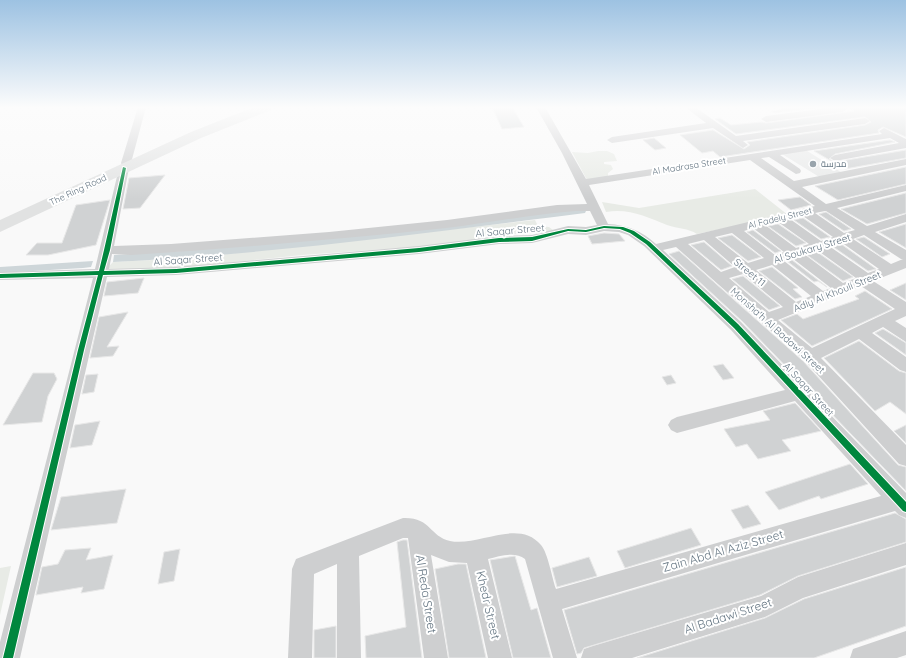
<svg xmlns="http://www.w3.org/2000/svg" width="906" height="658" viewBox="0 0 906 658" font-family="Quicksand,Cairo,sans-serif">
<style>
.built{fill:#e8e9e9}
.green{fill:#e8ebe6}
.water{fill:#ced6d9}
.building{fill:#d0d2d3;stroke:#e8e8e8}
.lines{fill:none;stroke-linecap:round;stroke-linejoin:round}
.minor{fill:#cecfd0;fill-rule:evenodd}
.highway{fill:#e1e2e2;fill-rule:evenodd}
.cycleway-casing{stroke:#fff;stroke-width:2}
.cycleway{fill:#00873e;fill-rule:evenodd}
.poi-dot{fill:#99a4ac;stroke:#fff;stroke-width:1.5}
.labels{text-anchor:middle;stroke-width:4;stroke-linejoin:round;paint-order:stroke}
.far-poi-label{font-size:9px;fill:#657683;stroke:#fff;text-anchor:start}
.far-street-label{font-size:9px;fill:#657683;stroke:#fff}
.street-label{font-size:10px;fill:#657683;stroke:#fff}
.near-street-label{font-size:12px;fill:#657683;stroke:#fff}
</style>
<rect width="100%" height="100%" fill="#f9f9f9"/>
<polygon class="built" points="804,149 844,174 821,178 782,154"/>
<g class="green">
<polygon points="598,151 607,151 614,154 617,161 604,162 604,164 611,165 613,169 608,173 608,177 587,180 572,152 588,153"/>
<path d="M755,189l33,26 -91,19c-9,-6 -19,-5 -30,-9 -20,-8 -38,-17 -61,-13l-4,-10 37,6z"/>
<polygon points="535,220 538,226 549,227 553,230 547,232 479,236 479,239 415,247 302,255 187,267 107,270 108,267 113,262 191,258"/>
<polygon points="11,566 0,615 0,568"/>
</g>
<g class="water">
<path d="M584,209l2,2 -1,2 -31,4c-147,18 -293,38 -441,45l1,-7 68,-4z"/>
<polygon points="93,261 91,267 83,268 0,273 0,267"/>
</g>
<g class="building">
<polygon points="492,107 512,107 524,127 502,129"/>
<polygon points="795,107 815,108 775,113 771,111"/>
<polygon points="848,107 906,107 906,137 883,127 878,130 879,133 720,157 713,151 702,153 680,135 713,130 744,149 750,145 747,142 865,125 871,122 865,117 736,134 715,119 720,118 731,125 762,122 766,123 854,111"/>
<polygon points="654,138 666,148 655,150 643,140"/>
<polygon points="890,140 895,142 835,154 829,159 835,162 906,150 906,158 845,169 814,151"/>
<polygon points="906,167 906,184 838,200 815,186"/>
<polygon points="165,175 140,208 123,209 129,178"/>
<polygon points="906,193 906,213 867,224 841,209"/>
<polygon points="800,197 811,205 791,210 778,200"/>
<polygon points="110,200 96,245 48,255 26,255 37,243 62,243 76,205"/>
<polygon points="826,212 851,229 844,231 819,214"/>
<polygon points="803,218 830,237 821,239 794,220"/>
<polygon points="778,224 806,243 796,246 768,226"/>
<polygon points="906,224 906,248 879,232"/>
<polygon points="753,230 781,251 775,253 747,232"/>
<polygon points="604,233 619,234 625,241 592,244 588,236"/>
<polygon points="732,235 761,257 748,261 718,238"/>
<polygon points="864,237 890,254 882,257 856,239"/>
<polygon points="704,242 732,266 721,270 691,245"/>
<polygon points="841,244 876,269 868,271 832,246"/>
<polygon points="679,251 803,361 898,465 906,467 906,491 742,321 669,254"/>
<polygon points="817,252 853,277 843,281 807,255"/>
<polygon points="792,260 827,287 818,281 814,282 787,261"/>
<polygon points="772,267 798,288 793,289 802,297 795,299 759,271"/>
<polygon points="743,276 780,306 769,310 732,279"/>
<polygon points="144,278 138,293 104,296 107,282"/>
<polygon points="906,283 906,300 890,290"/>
<polygon points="865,291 892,309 812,346 781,320 797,314 803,319 859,299 855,296"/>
<polygon points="128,312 107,347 119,346 113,356 90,358 99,317"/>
<polygon points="883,329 906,343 906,355 875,333"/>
<polygon points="859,341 899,371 906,373 906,414 890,402 875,411 824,358"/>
<polygon points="723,364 734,378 723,380 713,366"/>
<polygon points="33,373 54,373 57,379 48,396 42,422 3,425"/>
<polygon points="98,374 94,392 82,394 86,375"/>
<polygon points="671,375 676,383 667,385 662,377"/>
<polygon points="795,403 821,431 782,440 791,451 758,459 747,444 736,447 724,429 770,420 763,411"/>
<polygon points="100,421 92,445 70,448 75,425"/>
<polygon points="906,425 906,443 894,431"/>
<polygon points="850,464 868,484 821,499 819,496 779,510 765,492"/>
<polygon points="126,489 117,523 51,530 61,497"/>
<polygon points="748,505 761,524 743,529 731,510"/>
<polygon points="895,513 906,519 906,542 798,576 760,595 584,648 581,653 577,654 564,610"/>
<polygon points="691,528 701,545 625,568 617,551"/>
<polygon points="403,540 407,540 422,658 366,658 365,636 406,627 397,542"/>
<polygon points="91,548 86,560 113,555 104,589 81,593 83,587 36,595 42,567 58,564 65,550"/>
<polygon points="180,549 174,581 158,584 164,552"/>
<polygon points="515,556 531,610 537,608 551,658 513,658 490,560"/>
<polygon points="589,557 597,576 557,587 552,568"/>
<polygon points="458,564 466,564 486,658 449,658 435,569"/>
<polygon points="906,567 906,626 814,658 637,658 765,618 804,599"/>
<polygon points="336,626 336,658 314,658 314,630"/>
</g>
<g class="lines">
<g class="minor">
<path d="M138,107h8l-15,56 -3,3 1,2 -15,78 57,-2 158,-12 118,-12 110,-15 30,-1 -25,-51 -26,-46h9l41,72 296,-45 -3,-3 5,-3 22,11v9l-71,13 -5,-3 5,-3 64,-12 -9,-5 -110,17 20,14 1,2 -1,2 -4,1 -27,-17 -8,1 33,23 112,-22v6l-104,22 24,17 80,-19v6l-69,17 30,18 39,-12v8l-31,10 31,18v18l-33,13 33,21v14l-11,5 11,7v14l-23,-15 -11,6 34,24v15l-6,-2 -41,-31 -38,19 85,87v21l-7,-2 -95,-104 -128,-113 -13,3 78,72 165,171v25l-7,-3 -4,-4 -333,98 15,49h-24l-28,-99c-10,-8 -25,-3 -37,0l24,99h-24l-21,-95 -18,-1 -18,-7 17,103h-24l-16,-120h-5l-44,18 2,102h-24v-94l-23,10 -2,84h-24l4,-89 4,-10 107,-41c28,-1 26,18 47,23 28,6 68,-23 91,4 7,8 11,33 15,44l325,-93 -86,-95 -118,32 -6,-3 -3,-5 3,-5 6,-3 108,-27 -54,-60 -87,-84 -16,-11 -9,-3 -15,-1 -18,4 -18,-1 -36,9 -33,1 -80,10 -243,21 -69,2 -87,381h-20v-16l93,-364 -93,2v-8l95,-3 24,-101 3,-3 -1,-2zM750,160l65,46 -159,38c-14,-13 -29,-19 -48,-20l-19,-39zM576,211h14l7,14 -11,2 -18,-1 -36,9 -33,1 -80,10 -243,21 -67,2 3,-15 19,1c105,-7 210,-16 315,-27 43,-5 86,-14 130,-17zM825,211h1l29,19 -11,3 -29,-20zM803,216l30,21 -12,4 -31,-22zM778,222l31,22 -13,4 -31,-23zM753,228l31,24 -9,3 -31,-24zM732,233l32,25 -16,5 -33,-26zM864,235l37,24h2l-12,5 -38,-25zM704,240l31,27 -14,5 -33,-28zM841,242l38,27 -11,4 -39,-27zM817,250l39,28 -13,5 -39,-29zM792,258l39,30 -8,3 -39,-30zM772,265l39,31 -15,6 -40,-32zM743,274l40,33 -14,5 -40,-34zM861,286l34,23 -83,39 -34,-28z"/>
<polygon points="685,107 695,107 736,136 865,118 870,121 865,124 743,141 748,145 743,148 713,128 612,143 607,140 612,137 706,123"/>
<polygon points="836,107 846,107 847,109 843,112 766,122 761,119 766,116"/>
<polygon points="906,543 906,565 803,598 765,617 632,658 581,658 584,649 593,646 761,596 798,577"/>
<polygon points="906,631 906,655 897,658 850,658 853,649"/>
</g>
<polygon class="highway" points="254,107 272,107 271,110 201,138 0,232 0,220 191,132"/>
<defs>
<polygon id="cycleway" points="123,167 126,168 110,250 104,271 176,269 419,248 499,238 532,237 568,229 586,230 604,226 623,227 634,231 650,242 738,324 906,502 906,512 903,511 734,328 646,244 630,233 620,229 604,228 586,232 568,231 532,241 499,242 419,252 176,273 103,275 84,350 13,658 3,658 78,350 98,275 0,278 0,274 99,271 104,250"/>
</defs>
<use href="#cycleway" class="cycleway-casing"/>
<use href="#cycleway" class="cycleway"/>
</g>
<linearGradient id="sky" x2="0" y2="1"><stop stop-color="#9dc2e2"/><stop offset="0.54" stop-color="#fcfcfc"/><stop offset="1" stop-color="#fcfcfc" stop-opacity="0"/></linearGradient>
<rect width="906" height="199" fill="url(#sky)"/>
<circle class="poi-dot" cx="813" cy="164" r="4"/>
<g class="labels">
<g class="far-poi-label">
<text x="821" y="167">مدرسة</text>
</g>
<g class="far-street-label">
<text transform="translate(689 166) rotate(-9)" y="3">Al Madrasa Street</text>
<text transform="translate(78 190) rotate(-25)" y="3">The Ring Road</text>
<text transform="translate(780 218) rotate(-14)" y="3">Al Fadely Street</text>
</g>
<g class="street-label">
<text transform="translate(510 230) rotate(-5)" y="4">Al Saqar Street</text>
<text transform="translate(812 248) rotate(-17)" y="4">Al Soukary Street</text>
<text transform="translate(188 259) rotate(-4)" y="4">Al Saqar Street</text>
<text transform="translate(750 272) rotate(39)" y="4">Street 11</text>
<text transform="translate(837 291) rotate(-22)" y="4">Adly Al Khouli Street</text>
<text transform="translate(778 330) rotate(42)" y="4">Monsha'h Al Badawi Street</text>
<text transform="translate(809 389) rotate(47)" y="4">Al Saqar Street</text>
</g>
<g class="near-street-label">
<text transform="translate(723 551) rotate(-16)" y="4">Zain Abd Al Aziz Street</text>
<text transform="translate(426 594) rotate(81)" y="4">Al Reda Street</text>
<text transform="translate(488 605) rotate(77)" y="4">Khedr Street</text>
<text transform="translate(728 616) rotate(-18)" y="4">Al Badawi Street</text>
</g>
</g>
</svg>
